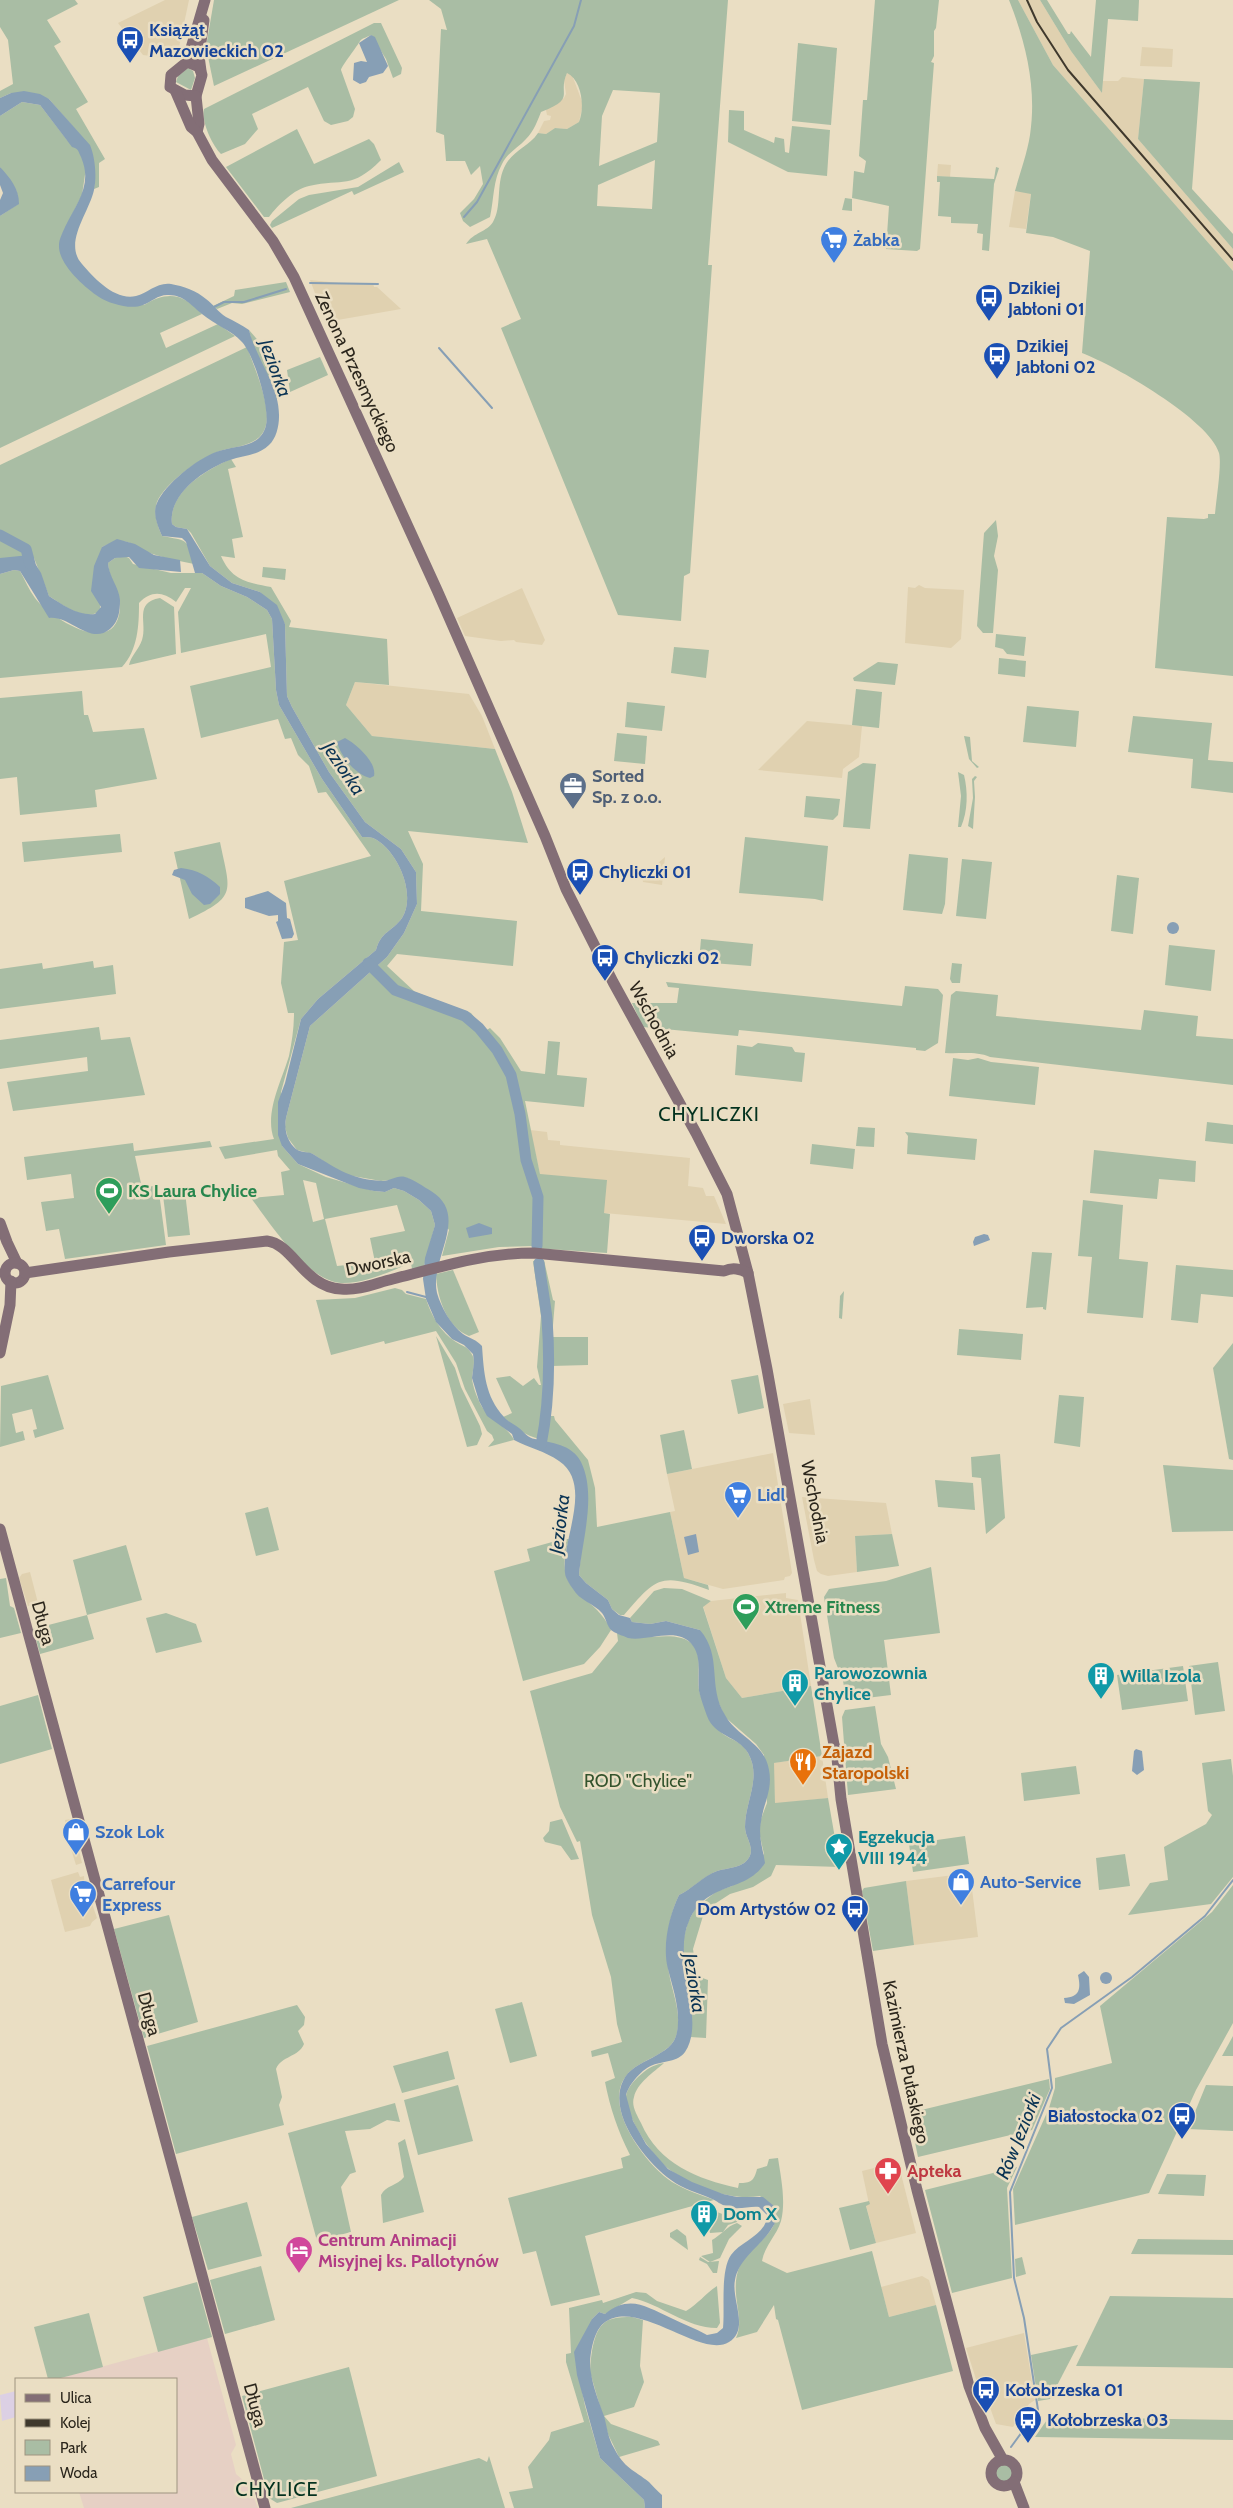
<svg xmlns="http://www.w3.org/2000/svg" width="1233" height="2508" viewBox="0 0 1233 2508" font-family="Cabin,sans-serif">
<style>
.built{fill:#e0d1b0}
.education{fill:#dcd0e4}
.medical{fill:#e6d0c4}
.green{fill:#a9bda4;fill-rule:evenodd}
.water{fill:#879fb5}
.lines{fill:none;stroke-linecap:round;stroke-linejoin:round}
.stream{stroke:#879fb5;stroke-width:2}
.river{stroke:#879fb5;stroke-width:11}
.secondary{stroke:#836e76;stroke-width:11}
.rail{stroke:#3f392d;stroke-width:2}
.labels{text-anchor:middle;stroke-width:5;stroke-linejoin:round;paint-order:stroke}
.transit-label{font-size:18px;font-weight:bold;fill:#164399;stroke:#eadec3;text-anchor:start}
.shop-label{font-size:18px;font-weight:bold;fill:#366cbe;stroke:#eadec3;text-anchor:start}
.street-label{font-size:18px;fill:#2b261c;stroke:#eadec3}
.service-label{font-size:18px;font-weight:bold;fill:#4e5e75;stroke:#eadec3;text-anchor:start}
.leisure-label{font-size:18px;font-weight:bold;fill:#27864d;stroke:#eadec3;text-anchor:start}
.culture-label{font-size:18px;font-weight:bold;fill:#0d838f;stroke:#eadec3;text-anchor:start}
.food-label{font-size:18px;font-weight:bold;fill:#c56008;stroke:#eadec3;text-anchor:start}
.park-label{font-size:18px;fill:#33532d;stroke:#eadec3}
.health-label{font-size:18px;font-weight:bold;fill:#be3a42;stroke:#eadec3;text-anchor:start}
.hotel-label{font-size:18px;font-weight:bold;fill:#b23c85;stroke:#eadec3;text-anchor:start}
.water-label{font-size:19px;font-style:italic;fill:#0a3353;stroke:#eadec3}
.quarter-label{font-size:20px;letter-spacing:1px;fill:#03321f;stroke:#eadec3}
</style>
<rect width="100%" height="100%" fill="#eadec3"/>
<g class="built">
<polygon points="165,0 189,0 178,52 164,58 143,55 118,23"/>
<polygon points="1018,0 1040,0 1071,51 1102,93 1103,81 1118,81 1122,77 1144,79 1138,139 1233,249 1233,271 1053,65"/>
<polygon points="1142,47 1173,49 1172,67 1140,66"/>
<polygon points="567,73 572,75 583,104 579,122 567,129 555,128 546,134 538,133 544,121 550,120 551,116 547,115 546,110 564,98 566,94 564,80"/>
<polygon points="938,164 951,165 950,177 937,176"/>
<polygon points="1015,191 1031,193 1026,229 1009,227"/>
<polygon points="310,280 350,284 373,283 374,287 377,287 401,309 326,322"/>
<polygon points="919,585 925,588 964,590 961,639 951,648 905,643 908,587 915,588"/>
<polygon points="522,588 545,640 542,645 516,642 514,640 501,641 465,636 457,618"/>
<polygon points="355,682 469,694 482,716 495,749 372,736 346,705"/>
<polygon points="807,721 862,726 859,757 843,769 842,778 758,770"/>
<polygon points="665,857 662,885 643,882 642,877"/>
<polygon points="530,1130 547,1132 548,1140 560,1141 560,1145 690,1158 688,1186 703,1188 706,1196 714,1196 726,1224 604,1213 540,1174"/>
<polygon points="810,1399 815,1435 789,1433 783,1404"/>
<polygon points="773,1453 792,1573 790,1576 785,1577 784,1580 723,1589 684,1578 670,1512 675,1511 667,1474"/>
<polygon points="802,1497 886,1503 892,1534 855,1536 857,1572 828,1576 821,1574 817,1571 814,1560"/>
<polygon points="30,1572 38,1603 28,1606 19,1578 22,1574"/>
<polygon points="786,1593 786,1598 798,1600 811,1686 742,1698 726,1678 703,1606 711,1601"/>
<polygon points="822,1756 828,1798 775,1804 773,1763"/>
<polygon points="71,1819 76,1837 69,1839 65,1820"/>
<polygon points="78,1847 82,1863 76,1865 71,1849"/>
<polygon points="78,1872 80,1877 84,1876 85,1892 88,1892 97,1918 92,1922 90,1926 65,1932 51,1880"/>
<polygon points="970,1873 978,1937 914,1945 906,1881"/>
<polygon points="898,2162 916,2233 876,2243 866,2205 869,2204 862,2171"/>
<polygon points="922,2276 929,2280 936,2305 889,2317 881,2287"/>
<polygon points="1024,2333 1035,2400 1029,2404 1013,2427 996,2424 988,2402 983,2401 966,2348"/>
</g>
<polygon class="education" points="16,2391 16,2417 2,2421 0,2395"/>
<polygon class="medical" points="207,2338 236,2445 231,2454 236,2474 244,2481 252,2483 255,2492 252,2493 258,2508 84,2508 79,2492 176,2492 176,2379 57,2379"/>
<g class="green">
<polygon points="0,0 75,0 78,4 47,20 61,42 54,46 88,102 76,109 105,159 99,163 99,187 94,189 95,179 82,137 49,99 11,93 0,98 0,91 13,84 8,40 0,27"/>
<polygon points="214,0 399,0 214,86 206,47"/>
<path d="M429,0h299l-20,265h4l-22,308 -6,3 -3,45 -63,-6 -117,-287 20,-9 -34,-80 -21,5c8,-12 21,-12 27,-22 9,-15 3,-37 11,-54 8,-18 24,-20 34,-35l8,1 9,-6 12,1 12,-7c6,-14 3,-42 -12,-49 -10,22 10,25 -26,39 -4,10 -7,19 -15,27 -8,9 -18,13 -24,25 -9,16 -8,35 -12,53l-20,10 -7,-6 -3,-8 14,-14 9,-15 -3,-18 -9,9 -6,-14h-19l-2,-26 -8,-3 5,-103 6,1 -6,-21zM613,90l47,3 -3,49 -58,24 3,-50zM655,160l-3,49 -55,-3 1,-21z"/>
<path d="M875,0h64l-3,28 -2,3v25l-3,6 3,1c-5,62 -9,124 -14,186l-3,2 -31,-2 3,-43 -37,-8 2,-27 10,2 2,-12 -7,-5 4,-56h4z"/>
<path d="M1009,0h9l35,65 180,206v405l-78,-8 12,-151 37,2 4,-1v-4h7c1,-13 7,-50 4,-61 -9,-33 -105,-88 -137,-100l8,-102 -37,-14 -27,-4 5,-39 -16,-3c5,-18 12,-37 15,-56 7,-47 -4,-92 -21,-135z"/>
<polygon points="1040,0 1047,0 1068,34 1070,34 1071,31 1091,57 1096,0 1139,0 1138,21 1108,19 1102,93 1071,51"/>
<path d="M374,23h7l21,45 -1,6 -8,4 -7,-19 -15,-24c-3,2 -9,3 -11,6 -2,4 -19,26 -19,29l14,39 -2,8 -5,4 -17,4 -7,-4 -16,-34 -56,27 6,15 -13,15 -24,10c-9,-9 -20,-33 -17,-45z"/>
<polygon points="798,43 837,48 831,125 792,121"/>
<polygon points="188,68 193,71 195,78 191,90 176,82 178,76"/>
<polygon points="1144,79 1200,82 1192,189 1233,234 1233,249 1138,139"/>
<path d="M22,102l18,3 27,35 12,10 7,18 -4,27 -20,40 19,46 63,24c23,-14 39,-12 58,9l-42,19 6,15 52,-24 17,12 -235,112v-232l18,-12c1,-21 -11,-21 -18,-37 0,-7 0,-41 0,-51z"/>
<polygon points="729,110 744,111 744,130 774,143 775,137 784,139 785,152 789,153 792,126 830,130 827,176 788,172 728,142"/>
<path d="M297,129l17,35 55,-25 5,5 7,16c-30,30 -37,18 -72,26 -15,3 -31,19 -40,31h-5l-38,-50z"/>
<polygon points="399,162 404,172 354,195 352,191 272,228 270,225 272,221 299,199 309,195 358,187"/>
<polygon points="996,167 999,168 994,184 989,251 982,250 983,234 977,233 978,224 951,223 951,217 938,216 940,182 937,182 937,176 994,179"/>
<polygon points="845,198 852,199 852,211 842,210"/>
<polygon points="286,282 290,292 242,304 232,303 217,309 213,306 234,296 235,290"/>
<polygon points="249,330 262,345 267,357 281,372 285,395 276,399 252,343"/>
<path d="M247,347c7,20 24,57 19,78 -6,24 -34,20 -51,28 -17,7 -56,34 -59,53 -2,10 2,21 6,30 25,5 25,1 32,28 -13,-3 -26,-5 -38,-9 -25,-7 -25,-22 -54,-8l-2,64c-16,11 -37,-6 -51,-15l-15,-38h-34v-93z"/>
<polygon points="320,357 328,375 290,392 287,370"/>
<path d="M231,459l5,8 -8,2 15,68 -11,2 3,19 -14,-2c11,25 26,26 50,31l20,34 -2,6 98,12 2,46 -34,-3 -9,23 26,31 123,13 17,43 16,51 -120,-12 15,33 -2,47 96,10 -4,45 -116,-12 -10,12 28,26 56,21 14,18 5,-3 10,10 21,33 24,3 3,-33 12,1 -3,33 30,3 -3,29 -59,-6 15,73 67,6 -3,33 6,1 -3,39 -73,-5 -1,-2 -34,1 -57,9 7,-26 -41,-52 -27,3 -34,-6 -9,-4 -25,-17 -16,-4 -9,-12 -3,-11 1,-9 24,-92 77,-69 17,-24 13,-29 -1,-32 -15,-23 -36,-27 -36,-50 -37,-65 -5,-11 -2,-72 -25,-32 -28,-9 -22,-17 -19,-33 -4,-4 -11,-2 -4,-3c-4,-32 34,-54 59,-65z"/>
<polygon points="996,520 998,536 994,556 998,570 993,633 983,633 977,626 984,533"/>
<path d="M124,556l5,2 4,6 38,9h31l19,13 26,11 20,13 5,9 4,71 3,15 43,74 40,58c3,0 8,0 11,1 24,11 44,56 29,80 -10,14 -21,13 -26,32l-58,49 -17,20 -20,73 1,54 16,18 28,13 48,14 11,1 9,-4 10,3 15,9 12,11 4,14 -11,41 -12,3 -1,-6c-20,8 -47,21 -70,20 -34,-2 -71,-60 -90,-85l33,-3 -3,-23 9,-2 -12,-14 -1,-6 -52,9 -6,-12 55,-8c-10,-26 8,-59 15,-83 3,-15 5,-28 5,-43h-6l-7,-30 3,-41 14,-2 -14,-59 87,-25 -45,-64 -8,1 -9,-27 -11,-11 -7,-17 -6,1 -7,-20 -77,19 -11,-52 81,-19 -5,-33 -85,19 -3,-41 13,-24h-6l-9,14c-14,-11 -25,-11 -37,1 0,22 -1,47 -17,64l-122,11v-104l14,-4 6,1c5,9 9,19 15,27 14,19 75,58 84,17 5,-20 -10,-33 -11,-52l7,-5zM303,1180l13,3 8,36 -11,3zM397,1205l8,26 -35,7 5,24 -38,4 -12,-47z"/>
<polygon points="263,567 286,569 285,580 262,577"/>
<path d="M160,598l14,9 2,47 -47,11c2,-9 10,-16 13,-25 6,-17 -9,-37 18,-42z"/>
<polygon points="996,634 1026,637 1024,656 1007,654 1003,649 995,647"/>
<polygon points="674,647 709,650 706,678 671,673"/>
<polygon points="999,658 1026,661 1025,677 998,674"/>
<polygon points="878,662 898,664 895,685 854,681 853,678"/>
<polygon points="856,689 882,692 879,728 852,725"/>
<polygon points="82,691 84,715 88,715 93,732 144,728 157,779 95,790 97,807 20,815 17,777 0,779 0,698"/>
<polygon points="627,702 665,706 662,731 625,727"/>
<polygon points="1027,706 1079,711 1076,747 1023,742"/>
<polygon points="1133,716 1212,723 1208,760 1233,762 1233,793 1191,788 1193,759 1128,752"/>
<polygon points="617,733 647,736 645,764 614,761"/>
<polygon points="964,736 970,737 972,761 979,767 977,768 969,759"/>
<polygon points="863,763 876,764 870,829 843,827 848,772"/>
<path d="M958,772l6,3c4,16 4,36 -3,52h-3l3,-31z"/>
<polygon points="975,776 977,777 974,781 975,797 973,829 968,826 973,798 972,779"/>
<polygon points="806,796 840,799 838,815 833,820 804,817"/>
<polygon points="120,834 122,852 24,862 22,842"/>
<polygon points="745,837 828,846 823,901 815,899 739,893"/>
<path d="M220,842c10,50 18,54 -31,77l-15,-67z"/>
<polygon points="909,854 948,858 945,904 942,914 903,910"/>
<polygon points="962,859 992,862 986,919 956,916"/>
<polygon points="1117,875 1139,878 1133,934 1111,931"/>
<polygon points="701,939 753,944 751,966 699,962"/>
<polygon points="1169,945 1215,950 1211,991 1165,985"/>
<polygon points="93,961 94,968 113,965 116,994 0,1009 0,969 42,963 43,969"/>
<polygon points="952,963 962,964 960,983 952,983 950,979"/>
<polygon points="666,982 902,1006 905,986 938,989 943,995 938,1043 925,1051 916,1050 916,1048 739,1030 738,1036 643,1027 632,1003 677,1003 679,988 668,987"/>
<path d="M956,991l42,4 -2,21 145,14 3,-20 54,6 -2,20 37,3v46l-243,-28c-14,-6 -30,-3 -45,-4l6,-58z"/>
<polygon points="99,1027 101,1040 130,1037 145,1095 13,1111 7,1082 88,1071 87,1057 0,1069 0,1040"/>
<polygon points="758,1043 792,1047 795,1052 805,1053 802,1082 735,1075 737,1045 752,1047"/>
<polygon points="953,1058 968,1060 978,1058 991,1062 1039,1067 1035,1105 949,1096"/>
<polygon points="1207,1122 1233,1125 1233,1144 1205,1141"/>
<polygon points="858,1127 875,1128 874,1147 856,1146"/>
<polygon points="905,1132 977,1139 975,1160 907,1154 908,1136"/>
<polygon points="210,1141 212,1147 135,1156 142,1188 158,1185 166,1245 65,1259 59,1229 46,1231 41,1202 74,1198 71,1174 27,1180 24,1157 133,1143 134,1151"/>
<polygon points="812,1144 855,1149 853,1169 810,1164"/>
<polygon points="1094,1150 1196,1161 1195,1182 1159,1179 1157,1199 1090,1193"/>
<polygon points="185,1192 190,1235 168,1237 163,1195"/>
<polygon points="1083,1200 1123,1205 1119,1259 1148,1262 1143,1318 1087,1313 1092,1257 1078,1256"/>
<polygon points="1032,1252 1052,1253 1046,1310 1043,1309 1043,1307 1026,1308"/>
<path d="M544,1260l9,40 2,1 -3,36h36v28l-37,1 -1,50h4l1,4 33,40 7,28 2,39 73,-15 14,66 24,7 1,5c-49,-18 -53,-12 -85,25h-4l-8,-6 -4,-9 -22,-17 -7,-8 8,-87 -43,-49c-15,0 -30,-12 -41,-22l9,-4 -16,-35 14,-2 13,10 11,-8 5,7h2l-4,-18 4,-51 -8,-55z"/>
<polygon points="1176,1265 1233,1270 1233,1297 1201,1294 1198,1323 1171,1320"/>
<path d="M453,1270l26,62 -10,4c-23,-9 -32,-39 -33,-62z"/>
<path d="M395,1288l7,2 4,4 20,5c5,16 15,34 30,43 6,4 11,4 15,11 6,8 1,17 1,26 1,7 4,16 7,22 8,19 27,23 35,39l-26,7 6,-7 -2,-5 -5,-4 -22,-42 -9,-26 -20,-32 -51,13 -1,-3 -53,14 -15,-55 39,-2z"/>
<polygon points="844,1291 842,1319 839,1318 840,1296"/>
<polygon points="959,1329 1023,1334 1021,1360 957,1355"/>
<polygon points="436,1336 455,1368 461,1387 480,1426 482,1434 477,1445 467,1447"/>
<polygon points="1233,1343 1233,1460 1229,1459 1213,1368"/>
<polygon points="48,1375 64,1429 35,1438 33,1430 37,1429 32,1409 12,1414 16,1433 23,1431 25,1440 0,1447 1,1386"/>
<polygon points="758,1375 764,1408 738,1414 731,1380"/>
<polygon points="1059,1395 1084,1397 1080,1447 1054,1443"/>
<polygon points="684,1430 692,1469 667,1474 660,1435"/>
<polygon points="1000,1454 1005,1518 986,1534 981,1478 972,1477 971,1457"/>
<polygon points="1163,1465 1233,1470 1233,1531 1172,1532"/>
<polygon points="935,1480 973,1483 975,1510 938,1507"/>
<polygon points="268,1507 279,1550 256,1556 245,1513"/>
<polygon points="892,1534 899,1566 857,1572 855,1536"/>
<path d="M563,1539h6c-18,58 23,51 42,91l-11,17 -16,17 -61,17 -29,-110 36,-10 -3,-12z"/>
<polygon points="126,1545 142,1600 87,1615 94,1639 40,1654 33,1629 87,1615 73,1560"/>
<polygon points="931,1567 940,1633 884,1640 891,1695 850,1700 846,1697 843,1681 834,1658 824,1597 829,1589 886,1581"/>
<polygon points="6,1578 10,1606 14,1608 21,1633 0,1638 0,1579"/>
<polygon points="664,1588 682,1589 711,1601 703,1607 726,1678 742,1698 811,1686 822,1756 774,1763 775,1803 828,1798 840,1867 776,1865 771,1876 753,1887 730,1894 713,1905 703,1916 693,1949 697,1976 708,1980 706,2038 690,2037 689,1997 682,1944 688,1922 695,1909 703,1902 717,1891 732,1886 764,1854 759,1832 761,1819 767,1803 764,1755 756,1744 725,1717 716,1697 700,1630 666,1621 650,1624 632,1622 630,1618 654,1591"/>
<polygon points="166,1613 196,1624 202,1642 156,1653 146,1618"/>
<path d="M617,1633c23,11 61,-6 76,12 10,12 3,31 6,45 2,9 8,19 12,28 11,25 27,17 37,35 14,25 -3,48 -3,74 0,11 11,21 3,32 -6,9 -22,9 -31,12 -13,5 -25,18 -38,24 -10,21 -14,47 -11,71 2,22 14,44 9,67 -5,23 -38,25 -51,43 -24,31 20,89 46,106 13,8 29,13 42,18l-129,36 15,59 -49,11 -15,-55 -13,3 -15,-56 115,-30 -2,-10 9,-3c-12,-24 -20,-47 -25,-73l10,-4 -7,-25 -16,4 -1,-6 31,-9 -5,-18 -6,-47 -19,-62 -12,-74 -3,1 -17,-35 -30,-116 62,-18 26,-32z"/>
<polygon points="1218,1662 1225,1711 1195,1715 1189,1666"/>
<polygon points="1183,1666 1188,1701 1122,1710 1117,1675"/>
<polygon points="38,1695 52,1749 0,1764 0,1706"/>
<polygon points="875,1706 881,1744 888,1757 896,1789 848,1795 842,1717 845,1710"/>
<polygon points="1231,1759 1233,1776 1233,1877 1211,1904 1128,1915 1150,1883 1168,1880 1164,1847 1206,1824 1212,1815 1208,1811 1202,1763"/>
<polygon points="1076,1766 1080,1794 1024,1801 1021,1773"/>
<polygon points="562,1819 579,1859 571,1860 561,1846 545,1842 543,1838 549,1831 550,1822"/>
<polygon points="965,1836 969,1864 913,1872 909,1844"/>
<polygon points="1125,1854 1130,1886 1099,1890 1096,1858"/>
<polygon points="906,1881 914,1945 873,1951 862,1891 864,1888"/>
<polygon points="1233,1885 1233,2023 1196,2090 1149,2193 1015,2225 1013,2189 1049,2108 1055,2088 1055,2078 1112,2063 1100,2006 1212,1912"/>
<polygon points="169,1915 198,2022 144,2038 114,1929"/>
<polygon points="522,2002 537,2056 510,2063 495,2009"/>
<path d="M297,2005l8,12 -1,8 -6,6 6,13c-5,13 -23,12 -28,25l6,28 -3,8 5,20 -108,29 -29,-108z"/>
<polygon points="1233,2036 1233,2056 1222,2056"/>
<polygon points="448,2051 455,2079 402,2093 393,2066"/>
<path d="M664,2063c-10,9 -27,20 -30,34 -3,9 3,18 7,26 18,41 56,56 97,65l1,-5c12,0 15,-2 18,-14l10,-3 2,-7 9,-1c3,20 8,43 3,63 -4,14 -16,24 -19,40l25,12 85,-22 17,66 47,-12 17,66 -151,39 -24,-90 -2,-1 -2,-14 -17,27 -21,6c10,-21 -8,-45 4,-73 8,-19 38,-29 36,-53l-16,-16c-30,5 -66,-9 -90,-26 -16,-11 -45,-54 -44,-74 1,-7 7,-14 12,-19 9,-8 14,-12 26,-14z"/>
<polygon points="1049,2079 1050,2089 1032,2130 918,2157 909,2113"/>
<polygon points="458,2085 473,2141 418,2155 404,2100"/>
<polygon points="1206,2085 1233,2086 1233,2131 1188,2129"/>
<polygon points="395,2103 400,2122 387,2120 370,2129 345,2131 356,2172 350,2174 341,2187 351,2232 317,2241 288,2133"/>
<path d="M405,2139l19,73 -41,11 -2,-28c5,-10 16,-9 23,-18l-6,-34z"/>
<polygon points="1017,2167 1007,2188 1012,2278 952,2293 925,2190"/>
<polygon points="1167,2174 1206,2175 1204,2196 1158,2194"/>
<polygon points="869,2201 870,2204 866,2206 876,2243 850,2250 839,2208"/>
<polygon points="247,2202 262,2256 208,2270 192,2217"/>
<polygon points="709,2209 733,2218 739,2217 737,2222 728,2225 723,2232 710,2233 707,2224 705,2224 702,2217 698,2216 700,2211"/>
<path d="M737,2223l5,3 -13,13 -9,19 -10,4 -9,-6 12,-3 -1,-13c8,-4 15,-14 25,-17z"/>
<polygon points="677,2229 686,2236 688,2250 670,2237 670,2233"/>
<polygon points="1138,2239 1233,2240 1233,2255 1131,2254"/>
<polygon points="700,2257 708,2262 719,2261 717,2273 713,2273 707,2264 699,2260"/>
<polygon points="1022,2257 1026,2274 1016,2277 1015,2259"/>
<polygon points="261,2266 275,2320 225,2334 210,2280"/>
<polygon points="197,2282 212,2337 158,2352 143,2297"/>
<path d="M717,2286l3,37 -3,5c-31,0 -56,-24 -85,-30l-27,16 -6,-2 -7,7 -10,72 3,15 15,52 44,42 1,8h-131l-5,-16 24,-4 -5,-21 21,-27 2,-8 33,-10 -18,-60v-8l5,-1 -2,-45 33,-8 1,3 33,-11 10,1 11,8 29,10c12,-7 19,-17 31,-25z"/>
<polygon points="1110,2296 1233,2298 1233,2368 1076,2366"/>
<polygon points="89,2313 103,2367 57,2379 48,2379 34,2327"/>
<path d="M632,2317l11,3 -3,46 4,16 -10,25 -30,9 7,8 47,17 2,4 -41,12 -11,-23 -18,-62c1,-17 3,-49 22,-53 6,-2 14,-2 20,-2z"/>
<polygon points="1078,2345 1050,2399 1038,2401 1031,2355"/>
<polygon points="349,2367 377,2476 277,2503 269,2498 242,2396"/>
<polygon points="1049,2417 1233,2420 1233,2440 1035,2437"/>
<polygon points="489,2456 505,2508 291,2508 479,2458 487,2462"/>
<circle cx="1004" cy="2474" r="10"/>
</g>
<g class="water">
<polygon points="371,35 375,37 388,66 383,73 369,77 366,82 360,84 353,80 354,63 361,61 367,62 359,43"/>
<path d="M24,91l16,3 9,5 41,46c5,12 7,31 4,45 -5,23 -31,53 -12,74 12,14 33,37 54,32 12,-3 21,-14 35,-12 12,2 26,7 35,15 7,5 12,13 20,18 8,4 16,8 23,13 7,29 31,56 30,87 0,9 -3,22 -10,28 -11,11 -26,10 -39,15 -25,9 -62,34 -58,64l4,3 11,2 23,37 22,17 28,9 17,13 8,19 2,72 5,11 37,65 36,50 36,27 15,23 1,32 -13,29 -17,24 -77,69 -24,92c-2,12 1,23 10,31 5,4 11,2 17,5 26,16 37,25 70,27 7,0 14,-6 22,-4 8,2 19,10 26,14 40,25 -2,68 6,102 4,14 14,32 26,41 6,4 14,6 19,12 2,27 3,50 22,71 4,5 10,7 15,11 5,4 9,10 16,11 16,4 37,5 46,23 16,33 1,78 -2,113l7,8 22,17 4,9 7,6 11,3 2,4 18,2 16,-3 34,9c23,27 7,56 25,85 12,22 40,28 44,55 4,20 -6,34 -8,52 -3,14 2,27 4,41 -20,31 -58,17 -76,58 -18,40 18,98 -4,131 -7,10 -22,9 -32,13 -10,3 -24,19 -27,30l7,26 13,23 22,25 24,13 31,12 14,3h26l11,9 3,12c-9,25 -37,36 -42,62 -4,20 15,49 -6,62 -28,18 -91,-45 -125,-19 -11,8 -16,37 -13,50 2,14 8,29 13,43 3,11 4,22 10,32 10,20 20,22 35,34 4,4 8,9 13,13v13h-17l-1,-8 -44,-42 -23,-83 -3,-23 18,-33 7,-7 6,2c25,-20 41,-7 66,4 12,6 24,10 36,17l10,-2 6,-5c2,-19 -3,-57 8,-73 10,-14 36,-20 36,-40l-8,-8c-11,-1 -22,4 -33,-1 -5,-1 -9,-5 -14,-7 -13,-6 -29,-10 -41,-19 -25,-18 -64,-66 -48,-99 10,-23 50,-23 54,-49 4,-21 -4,-43 -9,-63 -6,-23 1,-53 11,-74 13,-6 24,-19 38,-24 9,-3 25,-3 31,-12 8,-11 -3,-21 -3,-32 0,-26 17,-49 3,-74 -10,-17 -33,-16 -41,-37 -3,-8 -6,-17 -8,-25 -2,-15 3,-33 -6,-45 -14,-21 -45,-4 -65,-8 -4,-2 -14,-5 -17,-8 -4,-4 -5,-12 -9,-17 -8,-9 -23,-13 -29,-24 -3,-4 -8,-12 -8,-16 -4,-33 29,-88 -6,-112 -14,-10 -30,-13 -45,-21l-2,-6 -25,-18 -8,-15 -7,-23 2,-16 -1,-8 -9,-9 -12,-6 -16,-17 -10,-23 -3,-20 2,-21 10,-33 -4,-14 -12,-11 -15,-9 -10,-3 -9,4 -11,-1 -15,-3 -61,-24 -16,-18 -4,-11v-33l7,-19 16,-64 17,-20 58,-49c5,-19 16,-18 26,-32 15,-24 -5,-69 -29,-80 -3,-1 -8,-1 -11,-1l-40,-58 -43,-74 -3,-15 -4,-71 -5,-9 -20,-13 -26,-11 -19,-13h-7l-9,-31 -4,-4 -20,-2c-4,-9 -10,-23 -5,-33 8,-19 40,-44 59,-51 17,-7 45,-3 50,-27 4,-17 -12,-70 -24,-83 -11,-12 -27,-17 -40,-28 -10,-8 -19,-20 -35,-19 -9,0 -16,7 -24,10 -12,5 -33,-1 -44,-8 -15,-10 -41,-33 -40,-52 0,-6 4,-13 6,-18 12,-25 28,-42 16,-70 -3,-6 -2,-8 -9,-10l-32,-42 -18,-3 -22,14v-18l11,-5z"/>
<path d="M0,167c10,11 19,21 19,37l-19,12v-16l3,-7 -3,-8z"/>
<path d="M117,539l18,5 19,11 26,5 1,12 -42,-4 -10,-11 -14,1 -7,5c1,14 11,24 12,37 0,11 -1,21 -10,29 -20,17 -40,-14 -61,-11l-29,-47 -6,-1 -14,4v-16l30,-3 11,18 8,23c14,9 29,20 46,18l6,-7 -10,-16 3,-25 8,-19z"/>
<path d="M345,738c11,6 32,24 29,38l-4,2c-15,-4 -29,-21 -33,-36z"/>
<path d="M181,868c17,2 27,8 39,19v7l-10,10 -6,1 -12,-11 -7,-14 -13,-5 2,-5z"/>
<polygon points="268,891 286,903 287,918 290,919 294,934 292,938 282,939 276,922 278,921 278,915 269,916 245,908 245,898"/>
<circle cx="1173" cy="928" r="6"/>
<polygon points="479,1223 492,1228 492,1234 469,1238 466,1228"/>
<polygon points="984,1234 988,1235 990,1240 974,1246 973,1242 975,1237"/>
<polygon points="696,1534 699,1552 688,1555 684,1537"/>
<polygon points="1136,1749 1142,1751 1144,1770 1137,1775 1132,1771 1134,1751"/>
<path d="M1084,1971l5,6 1,18 -16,9 -9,-1 -1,-5c16,-1 17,-9 14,-23z"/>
<circle cx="1106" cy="1978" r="6"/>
</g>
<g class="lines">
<g class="stream">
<polyline points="464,217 477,202 574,26 581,0"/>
<polyline points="310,283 378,284"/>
<polyline points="214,307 224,302 244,302 286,289"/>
<polyline points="439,348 492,408"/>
<polyline points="407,1292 426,1297"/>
<polyline points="1011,2447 1038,2410 1024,2318 1014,2278 1010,2192 1052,2088 1047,2049 1061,2028 1132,1977 1205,1916 1233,1880"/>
</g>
<g class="river">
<polyline points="0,535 26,549 30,564"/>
<polyline points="368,963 395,990 465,1016 479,1028 497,1050 511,1075 520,1114 526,1160 538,1197 537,1246"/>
<path d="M539,1263c2,18 6,37 8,56 3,41 2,86 -6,126"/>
</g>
<g class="secondary">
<polyline points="187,62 199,67 202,75 196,96 199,124 197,132"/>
<polyline points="187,62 205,0"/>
<polyline points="187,62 171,75 170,87 185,95 196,96"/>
<polyline points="201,71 199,56 204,20"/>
<polyline points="175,90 191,127 197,132 212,160 273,241 294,277 437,590 545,836 566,889 613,982 696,1133 727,1194 748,1273 767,1369 836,1756"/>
<polyline points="0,1223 7,1242 17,1263"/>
<circle cx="15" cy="1273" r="10"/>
<path d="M25,1273l144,-21 98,-11c26,3 37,46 74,48 18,2 35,-6 52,-10 47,-12 92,-26 141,-26l190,18c9,-4 16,-2 24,2"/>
<polyline points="0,1353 10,1305 11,1281"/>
<polyline points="0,1529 265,2508"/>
<polyline points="836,1748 841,1799 882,2044 917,2190 969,2386 985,2428 1003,2460"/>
<circle cx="1004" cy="2473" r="13"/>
<polyline points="1014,2482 1024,2508"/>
</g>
<polyline class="rail" points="1027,0 1037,22 1068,70 1233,260"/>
</g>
<defs>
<symbol id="bus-pin" viewBox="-11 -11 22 30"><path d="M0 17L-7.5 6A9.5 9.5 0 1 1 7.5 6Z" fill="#1a4fb4" stroke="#eadec3"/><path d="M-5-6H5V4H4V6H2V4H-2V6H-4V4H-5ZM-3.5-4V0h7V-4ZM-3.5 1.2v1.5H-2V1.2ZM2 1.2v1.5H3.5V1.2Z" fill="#fff"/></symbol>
<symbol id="supermarket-pin" viewBox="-11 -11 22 30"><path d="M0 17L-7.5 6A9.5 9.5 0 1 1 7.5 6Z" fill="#3f7fe0" stroke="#eadec3"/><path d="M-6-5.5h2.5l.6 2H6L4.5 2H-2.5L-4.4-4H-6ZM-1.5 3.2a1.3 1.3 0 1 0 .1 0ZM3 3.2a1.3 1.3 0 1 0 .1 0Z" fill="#fff"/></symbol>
<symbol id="office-pin" viewBox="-11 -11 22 30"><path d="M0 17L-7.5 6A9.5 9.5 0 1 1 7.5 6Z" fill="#5c6f8a" stroke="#eadec3"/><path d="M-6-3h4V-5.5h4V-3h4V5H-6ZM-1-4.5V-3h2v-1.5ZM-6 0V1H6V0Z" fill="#fff"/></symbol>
<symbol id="stadium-pin" viewBox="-11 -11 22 30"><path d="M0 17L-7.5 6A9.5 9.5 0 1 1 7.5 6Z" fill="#2e9e5b" stroke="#eadec3"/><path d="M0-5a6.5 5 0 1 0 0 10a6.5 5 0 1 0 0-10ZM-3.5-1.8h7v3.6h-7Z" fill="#fff"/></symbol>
<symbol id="building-pin" viewBox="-11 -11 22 30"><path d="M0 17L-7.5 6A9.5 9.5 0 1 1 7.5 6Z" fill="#0f9aa8" stroke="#eadec3"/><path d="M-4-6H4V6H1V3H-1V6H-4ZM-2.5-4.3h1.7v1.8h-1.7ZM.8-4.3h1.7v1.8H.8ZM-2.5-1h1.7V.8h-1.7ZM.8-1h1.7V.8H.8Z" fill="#fff"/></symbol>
<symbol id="restaurant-pin" viewBox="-11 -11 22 30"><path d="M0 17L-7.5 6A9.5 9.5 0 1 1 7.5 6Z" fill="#e8710a" stroke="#eadec3"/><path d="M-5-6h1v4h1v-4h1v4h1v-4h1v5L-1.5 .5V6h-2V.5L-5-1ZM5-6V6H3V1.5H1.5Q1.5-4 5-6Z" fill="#fff"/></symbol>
<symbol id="shop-pin" viewBox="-11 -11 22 30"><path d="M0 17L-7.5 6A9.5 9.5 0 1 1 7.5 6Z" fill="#3f7fe0" stroke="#eadec3"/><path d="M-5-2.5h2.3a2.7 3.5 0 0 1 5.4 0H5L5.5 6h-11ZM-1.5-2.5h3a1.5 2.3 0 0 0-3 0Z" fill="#fff"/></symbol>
<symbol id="sight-pin" viewBox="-11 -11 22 30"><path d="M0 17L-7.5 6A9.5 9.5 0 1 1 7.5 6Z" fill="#0f9aa8" stroke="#eadec3"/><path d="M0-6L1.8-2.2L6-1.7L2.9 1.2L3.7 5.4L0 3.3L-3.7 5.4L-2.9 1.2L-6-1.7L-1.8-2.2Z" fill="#fff"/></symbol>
<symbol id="pharmacy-pin" viewBox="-11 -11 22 30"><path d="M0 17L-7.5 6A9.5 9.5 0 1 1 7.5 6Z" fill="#e0444e" stroke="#eadec3"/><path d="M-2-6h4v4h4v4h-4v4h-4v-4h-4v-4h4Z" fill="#fff"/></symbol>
<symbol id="hotel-pin" viewBox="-11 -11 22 30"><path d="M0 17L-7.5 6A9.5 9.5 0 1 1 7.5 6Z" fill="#d1479c" stroke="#eadec3"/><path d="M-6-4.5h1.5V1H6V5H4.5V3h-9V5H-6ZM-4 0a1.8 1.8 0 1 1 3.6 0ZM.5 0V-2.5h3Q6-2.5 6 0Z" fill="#fff"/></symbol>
</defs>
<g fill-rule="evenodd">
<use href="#bus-pin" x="114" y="24" width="32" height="43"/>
<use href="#supermarket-pin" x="818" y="224" width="32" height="43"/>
<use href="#bus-pin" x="973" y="282" width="32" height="43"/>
<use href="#bus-pin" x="981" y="340" width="32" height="43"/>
<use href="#office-pin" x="557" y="770" width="32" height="43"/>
<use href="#bus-pin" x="564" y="856" width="32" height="43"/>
<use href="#bus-pin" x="589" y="942" width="32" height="43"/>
<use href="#stadium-pin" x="93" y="1175" width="32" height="43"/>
<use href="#bus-pin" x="686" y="1222" width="32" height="43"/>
<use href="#supermarket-pin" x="722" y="1479" width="32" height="43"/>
<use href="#stadium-pin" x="730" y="1591" width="32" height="43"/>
<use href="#building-pin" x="1085" y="1660" width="32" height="43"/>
<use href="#building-pin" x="779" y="1667" width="32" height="43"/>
<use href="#restaurant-pin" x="787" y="1746" width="32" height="43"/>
<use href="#shop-pin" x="60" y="1816" width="32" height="43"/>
<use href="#sight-pin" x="823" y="1831" width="32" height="43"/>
<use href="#shop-pin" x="945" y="1866" width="32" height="43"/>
<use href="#supermarket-pin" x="67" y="1878" width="32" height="43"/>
<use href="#bus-pin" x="839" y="1893" width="32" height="43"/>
<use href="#bus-pin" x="1166" y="2100" width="32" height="43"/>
<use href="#pharmacy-pin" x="872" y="2155" width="32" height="43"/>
<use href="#building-pin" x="688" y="2198" width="32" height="43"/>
<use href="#hotel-pin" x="283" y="2234" width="32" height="43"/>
<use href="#bus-pin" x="970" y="2374" width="32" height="43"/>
<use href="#bus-pin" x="1012" y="2404" width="32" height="43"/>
</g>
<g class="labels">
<g class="transit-label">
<text x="149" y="36">Książąt<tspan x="149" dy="21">Mazowieckich 02</tspan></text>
<text x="1008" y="294">Dzikiej<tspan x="1008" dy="21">Jabłoni 01</tspan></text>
<text x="1016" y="352">Dzikiej<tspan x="1016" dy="21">Jabłoni 02</tspan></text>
<text x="599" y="878">Chyliczki 01</text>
<text x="624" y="964">Chyliczki 02</text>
<text x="721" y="1244">Dworska 02</text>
<text x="836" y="1915" text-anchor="end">Dom Artystów 02</text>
<text x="1163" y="2122" text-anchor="end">Białostocka 02</text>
<text x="1005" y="2396">Kołobrzeska 01</text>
<text x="1047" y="2426">Kołobrzeska 03</text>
</g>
<g class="shop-label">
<text x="853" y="246">Żabka</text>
<text x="757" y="1501">Lidl</text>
<text x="95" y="1838">Szok Lok</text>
<text x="980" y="1888">Auto-Service</text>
<text x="102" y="1890">Carrefour<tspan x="102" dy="21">Express</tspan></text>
</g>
<g class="street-label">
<text transform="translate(357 372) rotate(65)" y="6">Zenona Przesmyckiego</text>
<text transform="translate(654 1020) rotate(61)" y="6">Wschodnia</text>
<text transform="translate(378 1263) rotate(-12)" y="6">Dworska</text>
<text transform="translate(815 1502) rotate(79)" y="6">Wschodnia</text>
<text transform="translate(43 1623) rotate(75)" y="6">Długa</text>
<text transform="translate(149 2014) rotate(75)" y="6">Długa</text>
<text transform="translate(906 2062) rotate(78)" y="6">Kazimierza Pułaskiego</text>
<text transform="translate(255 2405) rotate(75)" y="6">Długa</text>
</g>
<g class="service-label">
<text x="592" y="782">Sorted<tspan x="592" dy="21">Sp. z o.o.</tspan></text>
</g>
<g class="leisure-label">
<text x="128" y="1197">KS Laura Chylice</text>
<text x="765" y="1613">Xtreme Fitness</text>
</g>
<g class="culture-label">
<text x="814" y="1679">Parowozownia<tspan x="814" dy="21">Chylice</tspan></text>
<text x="1120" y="1682">Willa Izola</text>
<text x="858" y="1843">Egzekucja<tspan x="858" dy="21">VIII 1944</tspan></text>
<text x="723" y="2220">Dom X</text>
</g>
<g class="food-label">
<text x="822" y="1758">Zajazd<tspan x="822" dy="21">Staropolski</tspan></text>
</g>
<g class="park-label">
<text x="638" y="1787">ROD "Chylice"</text>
</g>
<g class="health-label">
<text x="907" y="2177">Apteka</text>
</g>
<g class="hotel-label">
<text x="318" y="2246">Centrum Animacji<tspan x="318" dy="21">Misyjnej ks. Pallotynów</tspan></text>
</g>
<g class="water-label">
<text transform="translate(276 368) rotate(70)" y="7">Jeziorka</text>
<text transform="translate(344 768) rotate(56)" y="7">Jeziorka</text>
<text transform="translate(559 1524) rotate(-83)" y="7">Jeziorka</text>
<text transform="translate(695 1983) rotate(81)" y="7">Jeziorka</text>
<text transform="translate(1018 2136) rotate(-68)" y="7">Rów Jeziorki</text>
</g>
<g class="quarter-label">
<text x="709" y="1121">CHYLICZKI</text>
<text x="277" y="2496">CHYLICE</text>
</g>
</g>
<rect x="15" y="2378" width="162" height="115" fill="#eadec3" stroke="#9e9480"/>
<rect x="25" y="2394" width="25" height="8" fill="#836e76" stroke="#9e9480"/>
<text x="60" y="2403" font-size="15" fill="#2b261c">Ulica</text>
<rect x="25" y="2419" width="25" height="8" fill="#3f392d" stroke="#9e9480"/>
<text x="60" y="2428" font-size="15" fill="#2b261c">Kolej</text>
<rect x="25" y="2440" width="25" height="15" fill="#a9bda4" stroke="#9e9480"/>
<text x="60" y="2453" font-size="15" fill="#2b261c">Park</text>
<rect x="25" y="2466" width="25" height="15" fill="#879fb5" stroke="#9e9480"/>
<text x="60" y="2478" font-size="15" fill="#2b261c">Woda</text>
</svg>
